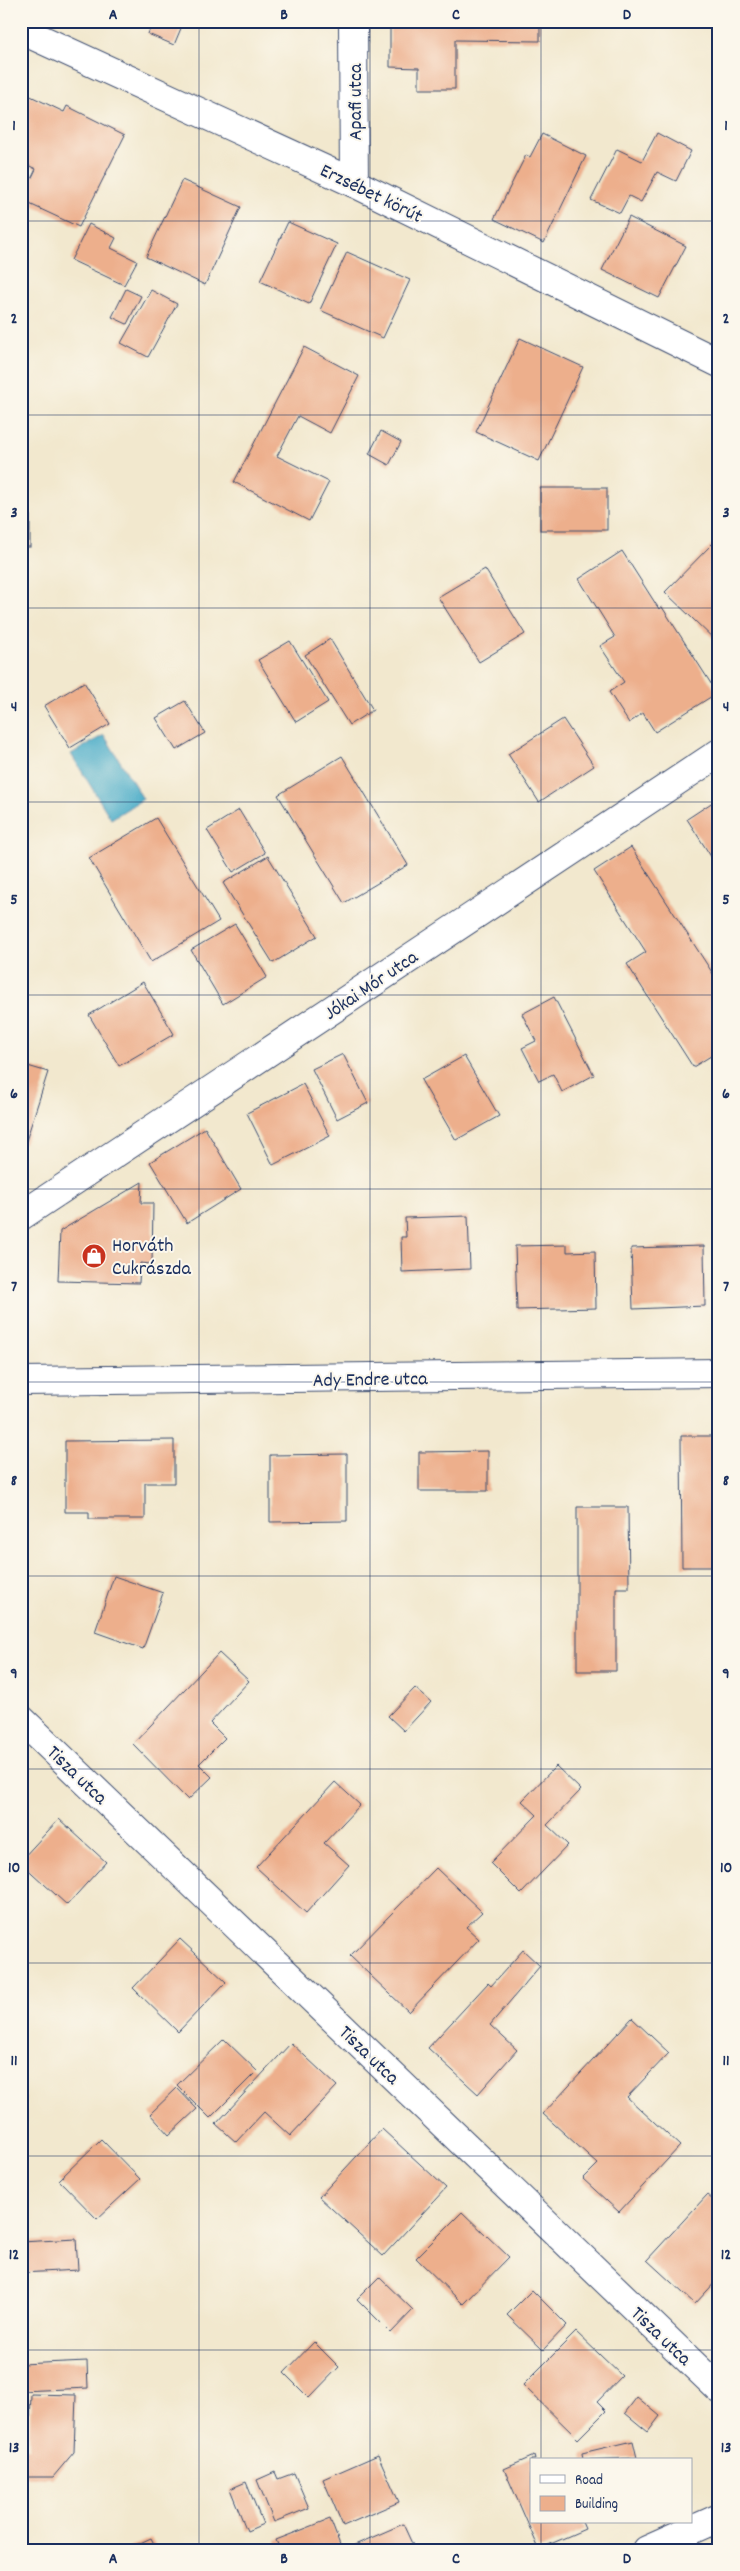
<svg xmlns="http://www.w3.org/2000/svg" width="740" height="2571" viewBox="0 0 740 2571" font-family="Dekko,sans-serif">
<style>
.water{fill:#48acc8;stroke:#326e93}
.building{fill:#edaf8c}
.lines{fill:none;stroke-linecap:round;stroke-linejoin:round}
.minor-casing{stroke:#3b4b6f;stroke-width:30}
.minor{stroke:#fff;stroke-width:28}
.grid{fill:none;stroke:#1b2f5e;stroke-width:1;stroke-opacity:0.55}
.labels{text-anchor:middle;stroke-width:4;stroke-linejoin:round;paint-order:stroke}
.street-label{font-size:20px;fill:#1b2f5e;stroke:#fbf7ec}
.poi-label{font-size:20px;fill:#1b2f5e;stroke:#fbf7ec;text-anchor:start}
.neatline{fill:none;stroke:#1b2f5e;stroke-width:2}
.grid-label{font-size:16px;text-anchor:middle;font-weight:bold;fill:#1b2f5e}
</style>
<rect width="100%" height="100%" fill="#fbf7ec"/>
<filter id="ink" filterUnits="userSpaceOnUse"><feTurbulence type="fractalNoise" baseFrequency=".02" numOctaves="2"/><feDisplacementMap in="SourceGraphic" scale="10" xChannelSelector="R" yChannelSelector="G"/><feConvolveMatrix kernelMatrix="1 2 1 2 8 2 1 2 1" color-interpolation-filters="sRGB"/></filter>
<filter id="wash" filterUnits="userSpaceOnUse"><feTurbulence type="fractalNoise" baseFrequency=".0096" numOctaves="4" result="noise"/><feDisplacementMap in="SourceGraphic" scale="20" xChannelSelector="R" yChannelSelector="G"/><feGaussianBlur stdDeviation="1.12" result="paint"/><feColorMatrix in="noise" values="0 0 0 0 0 0 0 0 0 0 0 0 0 0 0 0 0 1.4 0 .05"/><feComposite in="paint" operator="in"/></filter>
<g filter="url(#wash)">
<rect width="100%" height="100%" fill="#f2e8ce"/>
<polygon class="water" points="104,735 143,799 111,819 71,754"/>
<g id="blocks">
<g class="building">
<polygon points="153,21 184,21 174,45 148,34"/>
<polygon points="390,21 540,21 540,41 455,40 455,89 419,89 419,68 390,67"/>
<polygon points="22,92 64,112 67,106 125,135 79,227 21,200 36,169 21,162"/>
<polygon points="657,133 691,151 676,181 657,172 641,202 629,196 620,213 591,200 617,149 642,161"/>
<polygon points="542,134 586,156 544,243 494,219 526,155 530,157"/>
<polygon points="182,180 241,207 205,285 146,257"/>
<polygon points="629,217 686,246 659,298 602,270"/>
<polygon points="288,222 337,244 309,304 260,281"/>
<polygon points="89,224 116,238 111,248 137,261 124,285 71,260"/>
<polygon points="347,252 410,280 383,338 320,310"/>
<polygon points="126,289 141,296 127,324 112,317"/>
<polygon points="151,290 177,304 148,357 121,343"/>
<polygon points="520,338 583,367 539,461 476,432"/>
<polygon points="304,347 359,376 330,433 298,416 277,456 329,482 309,521 234,482"/>
<polygon points="381,431 401,442 389,465 369,454"/>
<rect x="540" y="488" width="67" height="42"/>
<rect x="21" y="507" width="9" height="40"/>
<polygon points="712,544 719,550 719,644 665,592"/>
<polygon points="622,551 659,609 662,607 717,693 655,732 643,713 629,723 609,692 624,682 600,646 615,637 579,579"/>
<polygon points="485,569 525,634 479,662 438,597"/>
<polygon points="330,639 373,710 349,725 305,655"/>
<polygon points="290,641 328,702 296,722 258,660"/>
<polygon points="84,682 110,724 70,748 44,706"/>
<polygon points="185,701 205,733 176,750 156,718"/>
<polygon points="563,719 594,766 539,802 508,754"/>
<polygon points="342,756 408,865 344,903 278,795"/>
<polygon points="719,798 719,869 687,819"/>
<polygon points="239,810 265,853 233,872 207,830"/>
<polygon points="156,818 219,921 151,962 89,858"/>
<polygon points="631,847 719,983 719,1051 693,1067 627,964 646,952 594,871"/>
<polygon points="268,856 317,936 273,963 223,883"/>
<polygon points="235,924 267,977 223,1004 191,950"/>
<polygon points="143,982 174,1034 119,1066 89,1015"/>
<polygon points="554,997 594,1075 562,1092 553,1074 539,1081 522,1048 536,1041 522,1014"/>
<polygon points="343,1054 368,1103 337,1119 312,1069"/>
<polygon points="464,1056 499,1116 456,1140 421,1080"/>
<polygon points="21,1064 48,1072 25,1144 21,1143"/>
<polygon points="303,1084 330,1136 273,1165 247,1113"/>
<polygon points="205,1128 241,1189 187,1223 150,1162"/>
<polygon points="142,1182 141,1203 153,1203 152,1264 140,1263 139,1283 58,1281 60,1231"/>
<polygon points="468,1216 470,1269 402,1272 401,1237 406,1237 405,1218"/>
<polygon points="567,1245 567,1252 595,1251 596,1308 517,1310 515,1246"/>
<polygon points="704,1246 705,1306 633,1309 631,1248"/>
<polygon points="681,1436 718,1436 719,1497 713,1497 713,1510 719,1510 719,1567 682,1567"/>
<polygon points="174,1440 174,1483 145,1483 145,1519 89,1519 89,1512 65,1512 65,1441"/>
<polygon points="488,1451 488,1491 419,1491 419,1452"/>
<polygon points="347,1454 347,1521 270,1522 270,1455"/>
<polygon points="577,1507 628,1507 629,1588 616,1588 616,1671 577,1671"/>
<polygon points="114,1576 163,1593 143,1649 95,1632"/>
<polygon points="219,1653 249,1681 210,1723 225,1738 199,1764 212,1777 188,1800 133,1744"/>
<polygon points="415,1688 431,1702 404,1731 388,1716"/>
<polygon points="556,1766 581,1790 547,1825 568,1845 521,1894 490,1863 537,1815 522,1801"/>
<polygon points="335,1782 360,1805 324,1843 349,1865 306,1913 256,1867"/>
<polygon points="59,1819 106,1862 67,1905 21,1863 21,1860"/>
<polygon points="436,1868 482,1912 466,1927 479,1939 409,2012 350,1956"/>
<polygon points="180,1939 226,1982 178,2032 133,1988"/>
<polygon points="523,1950 540,1966 490,2025 517,2050 478,2094 428,2048 488,1983 491,1986"/>
<polygon points="632,2018 669,2053 627,2097 680,2146 619,2212 583,2179 598,2164 543,2114"/>
<polygon points="224,2039 257,2071 210,2118 177,2085"/>
<polygon points="291,2043 337,2086 290,2136 264,2112 236,2142 216,2124"/>
<polygon points="177,2088 197,2109 169,2135 150,2114"/>
<rect x="21" y="2097" width="5" height="25"/>
<polygon points="382,2129 446,2188 383,2256 319,2197"/>
<polygon points="101,2139 140,2179 97,2219 59,2180"/>
<polygon points="707,2195 719,2205 719,2227 716,2230 719,2232 719,2278 695,2304 647,2260"/>
<polygon points="462,2212 509,2257 463,2304 416,2258"/>
<polygon points="76,2239 78,2270 21,2273 21,2242"/>
<polygon points="379,2277 413,2310 391,2333 357,2299"/>
<polygon points="532,2290 567,2325 543,2350 507,2315"/>
<polygon points="576,2332 622,2376 597,2402 606,2411 578,2439 523,2385"/>
<polygon points="314,2342 339,2367 309,2398 284,2373"/>
<polygon points="87,2361 88,2388 21,2391 21,2364"/>
<polygon points="31,2394 76,2395 74,2452 53,2477 21,2477 21,2448 29,2448"/>
<polygon points="637,2397 660,2416 648,2432 625,2413"/>
<polygon points="633,2441 637,2458 583,2460 582,2453"/>
<polygon points="378,2455 399,2502 343,2526 323,2479"/>
<polygon points="534,2456 535,2460 531,2460 531,2522 582,2522 585,2529 539,2549 504,2469"/>
<polygon points="275,2472 278,2479 294,2473 309,2508 274,2522 257,2480"/>
<polygon points="246,2482 263,2524 247,2531 230,2489"/>
<polygon points="330,2519 342,2550 280,2550 276,2540"/>
<polygon points="403,2524 415,2550 352,2550 350,2547"/>
<polygon points="151,2538 157,2550 125,2550"/>
</g>
</g>
</g>
<g filter="url(#ink)">
<use href="#blocks" fill-opacity="0" stroke="#3b4b6f" stroke-width="1"/>
<g class="lines">
<defs>
<g id="minor">
<polyline points="353,21 354,183"/>
<polyline points="21,30 354,183 719,363"/>
<polyline points="21,1216 719,753"/>
<polyline points="21,1381 719,1373"/>
<polyline points="21,1719 719,2389"/>
<polyline points="647,2550 719,2518"/>
</g>
</defs>
<use href="#minor" class="minor-casing"/>
<use href="#minor" class="minor"/>
</g>
</g>
<path class="grid" d="M199,21v2529M370,21v2529M541,21v2439M21,221h698M21,415h698M21,608h698M21,802h698M21,995h698M21,1189h698M21,1382h698M21,1576h698M21,1769h698M21,1963h698M21,2156h698M21,2350h698M541,2522v28"/>
<defs>
<symbol id="shop-disc" viewBox="-11 -11 22 22"><circle r="9.5" fill="#c8321e" stroke="#fbf7ec"/><path d="M-5-2.5h2.3a2.7 3.5 0 0 1 5.4 0H5L5.5 6h-11ZM-1.5-2.5h3a1.5 2.3 0 0 0-3 0Z" fill="#fff"/></symbol>
</defs>
<g fill-rule="evenodd">
<use href="#shop-disc" x="80" y="1242" width="28" height="28"/>
</g>
<g class="labels">
<g class="street-label">
<text transform="translate(354 102) rotate(-90)" y="7">Apafi utca</text>
<text transform="translate(372 192) rotate(26)" y="7">Erzsébet körút</text>
<text transform="translate(370 984) rotate(-34)" y="7">Jókai Mór utca</text>
<text transform="translate(370 1378) rotate(-1)" y="7">Ady Endre utca</text>
<text transform="translate(78 1774) rotate(44)" y="7">Tisza utca</text>
<text transform="translate(370 2054) rotate(44)" y="7">Tisza utca</text>
<text transform="translate(662 2335) rotate(44)" y="7">Tisza utca</text>
</g>
<g class="poi-label">
<text x="112" y="1251">Horváth<tspan x="112" dy="23">Cukrászda</tspan></text>
</g>
</g>
<rect width="740" height="2571" fill="none" stroke="#fbf7ec" stroke-width="55"/>
<rect x="530" y="2458" width="162" height="65" fill="#fbf7ec" stroke="#a1a7b3"/>
<rect x="540" y="2475" width="25" height="8" fill="#ffffff" stroke="#a1a7b3"/>
<text x="575" y="2484" font-size="15" fill="#1b2f5e">Road</text>
<rect x="540" y="2496" width="25" height="15" fill="#edaf8c" stroke="#a1a7b3"/>
<text x="575" y="2508" font-size="15" fill="#1b2f5e">Building</text>
<rect x="28" y="28" width="684" height="2516" class="neatline"/>
<g class="grid-label">
<text x="113" y="19">A</text>
<text x="284" y="19">B</text>
<text x="456" y="19">C</text>
<text x="627" y="19">D</text>
<text x="14" y="130">1</text>
<text x="726" y="130">1</text>
<text x="14" y="323">2</text>
<text x="726" y="323">2</text>
<text x="14" y="517">3</text>
<text x="726" y="517">3</text>
<text x="14" y="711">4</text>
<text x="726" y="711">4</text>
<text x="14" y="904">5</text>
<text x="726" y="904">5</text>
<text x="14" y="1098">6</text>
<text x="726" y="1098">6</text>
<text x="14" y="1291">7</text>
<text x="726" y="1291">7</text>
<text x="14" y="1485">8</text>
<text x="726" y="1485">8</text>
<text x="14" y="1678">9</text>
<text x="726" y="1678">9</text>
<text x="14" y="1872">10</text>
<text x="726" y="1872">10</text>
<text x="14" y="2065">11</text>
<text x="726" y="2065">11</text>
<text x="14" y="2259">12</text>
<text x="726" y="2259">12</text>
<text x="14" y="2452">13</text>
<text x="726" y="2452">13</text>
<text x="113" y="2563">A</text>
<text x="284" y="2563">B</text>
<text x="456" y="2563">C</text>
<text x="627" y="2563">D</text>
</g>
</svg>
